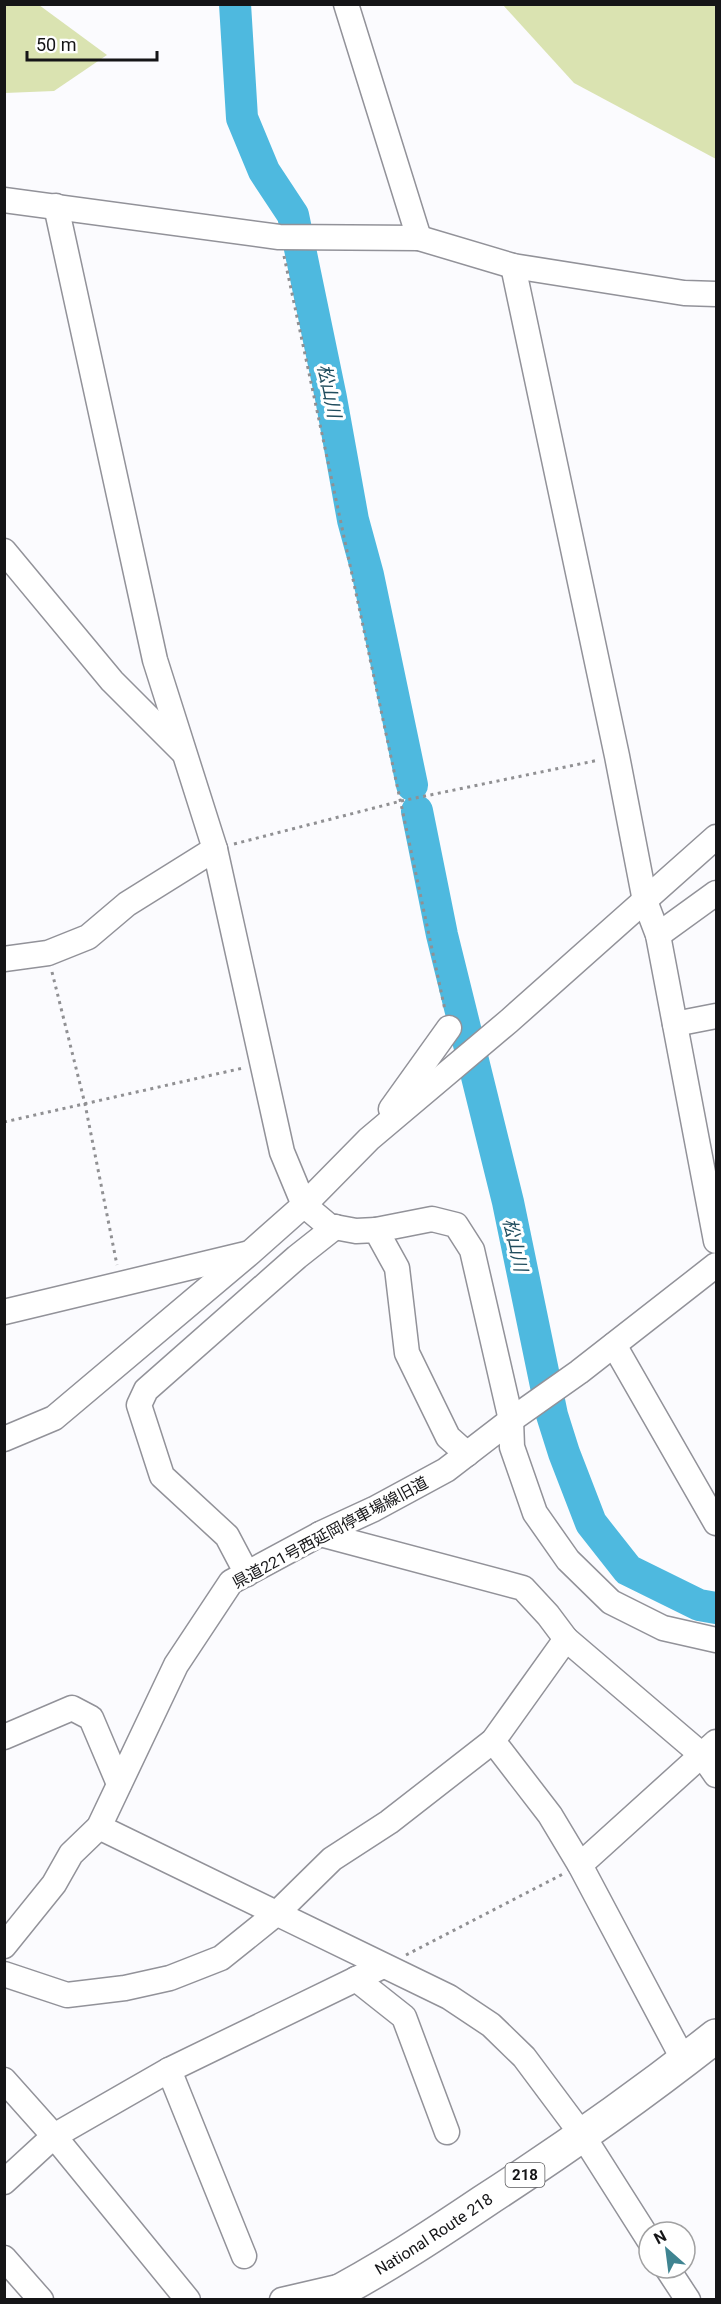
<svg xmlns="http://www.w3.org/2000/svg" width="721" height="2304" viewBox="0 0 721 2304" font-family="Roboto,'Noto Sans JP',sans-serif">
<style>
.green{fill:#dae3b1}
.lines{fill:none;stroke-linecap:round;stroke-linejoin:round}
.river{stroke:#4eb9df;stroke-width:32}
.minor-casing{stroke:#929299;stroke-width:27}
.highway-casing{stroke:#929299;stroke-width:36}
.path{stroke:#909093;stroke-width:3;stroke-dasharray:3 4.5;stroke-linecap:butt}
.minor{stroke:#fff;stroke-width:24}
.highway{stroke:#fff;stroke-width:33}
.labels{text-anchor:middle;stroke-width:6;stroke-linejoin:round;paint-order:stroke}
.shield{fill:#fff;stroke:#5b5b5d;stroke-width:1.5}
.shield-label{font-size:15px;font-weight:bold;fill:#151517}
.street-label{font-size:16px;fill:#151517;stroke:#fff}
.water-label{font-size:18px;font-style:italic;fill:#204d5e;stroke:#fff}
</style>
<rect width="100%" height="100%" fill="#fbfbfe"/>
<g class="green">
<polygon points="4,5 39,5 107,55 54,91 5,93"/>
<polygon points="503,5 716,5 716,159 574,83"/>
</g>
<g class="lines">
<g class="river">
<polyline points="235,4 242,118 264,171 293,215 331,398 353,520 368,575 412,785"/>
<polyline points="417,811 442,935 508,1202 552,1415 564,1453 591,1523 628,1570 699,1605 716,1608"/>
</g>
<defs>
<g id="minor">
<polyline points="346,4 419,238"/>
<polyline points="4,200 279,237 419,238 513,266 684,293 716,294"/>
<polyline points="56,206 155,660 215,849 282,1152 304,1205 329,1226 356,1231 376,1230 397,1268 407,1353 448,1437 467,1454"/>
<polyline points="513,266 617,756 645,901 658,935 716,1241"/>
<polyline points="4,551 112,681 182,751"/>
<polyline points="658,935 716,893"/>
<polyline points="4,959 48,953 88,937 127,904 215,849"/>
<polyline points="675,1024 716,1016"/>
<polyline points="391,1109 449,1028"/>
<polyline points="376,1230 432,1219 456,1225 472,1250 511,1420 512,1447 535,1513 568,1560 611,1602 663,1628 716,1640"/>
<polyline points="4,1312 246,1254"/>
<polyline points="614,1345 716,1523"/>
<polyline points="4,1439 54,1418 251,1252 304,1205 369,1139 509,1021 716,837"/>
<polyline points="247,1574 227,1536 162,1476 139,1405 146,1390 297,1257 335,1227"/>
<polyline points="566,1639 702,1755 716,1775"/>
<polyline points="4,1737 72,1708 91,1718 119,1784"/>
<polyline points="493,1741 550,1815 580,1865 681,2055 687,2059"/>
<polyline points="99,1827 449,1997 491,2025 524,2057 583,2136 649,2240"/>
<polyline points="580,1865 716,1742"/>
<polyline points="4,1946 54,1884 71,1854 99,1827 176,1665 231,1582 322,1533 374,1509 446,1470 511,1420 579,1372 716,1265"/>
<polyline points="4,1974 67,1995 125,1988 170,1978 221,1958 277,1913 332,1859 389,1822 493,1741 566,1639 548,1615 523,1588 320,1534"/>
<polyline points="356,1979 404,2017 447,2132"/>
<polyline points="169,2070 244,2256"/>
<polyline points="4,2080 54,2136 188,2300"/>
<polyline points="4,2182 54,2136 169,2070 383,1966"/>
<polyline points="4,2258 41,2300"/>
<polyline points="667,2268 688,2300"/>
<polyline points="282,2300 338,2287"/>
</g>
<g id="highway">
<path id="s1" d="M323,2300c56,-29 108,-63 160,-98 80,-52 158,-107 233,-166"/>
</g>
</defs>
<use href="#minor" class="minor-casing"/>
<use href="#highway" class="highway-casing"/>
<g class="path">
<polyline points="284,256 445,1010"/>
<polyline points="234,844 401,801 599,760"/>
<polyline points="52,972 85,1104 117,1265"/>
<polyline points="4,1122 243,1068"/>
<polyline points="406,1955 563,1874"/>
</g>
<use href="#minor" class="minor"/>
<use href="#highway" class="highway"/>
</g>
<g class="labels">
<rect class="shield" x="505.5" y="2163" width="39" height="24" rx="4.5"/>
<g class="shield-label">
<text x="525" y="2180">218</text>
</g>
<g class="street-label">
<text transform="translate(330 1532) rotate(-28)" y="6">県道221号西延岡停車場線旧道</text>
<text dy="6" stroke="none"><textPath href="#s1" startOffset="129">National Route 218</textPath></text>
</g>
<g class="water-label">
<text transform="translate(329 391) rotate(78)" y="6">松山川</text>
<text transform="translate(515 1245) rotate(77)" y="6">松山川</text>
</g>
</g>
<rect width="721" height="2304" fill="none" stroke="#151517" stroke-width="12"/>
<g transform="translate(667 2250) rotate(332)"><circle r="28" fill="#ffffff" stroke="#a1a1a2" stroke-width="1.5"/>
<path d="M0-4.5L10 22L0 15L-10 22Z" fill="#3f8491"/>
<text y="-9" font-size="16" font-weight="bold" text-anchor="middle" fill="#151517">N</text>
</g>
<path d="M27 51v9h130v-9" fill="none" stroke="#151517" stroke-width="3"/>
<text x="36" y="51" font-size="18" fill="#151517" stroke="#ffffff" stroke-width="4.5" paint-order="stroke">50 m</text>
</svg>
